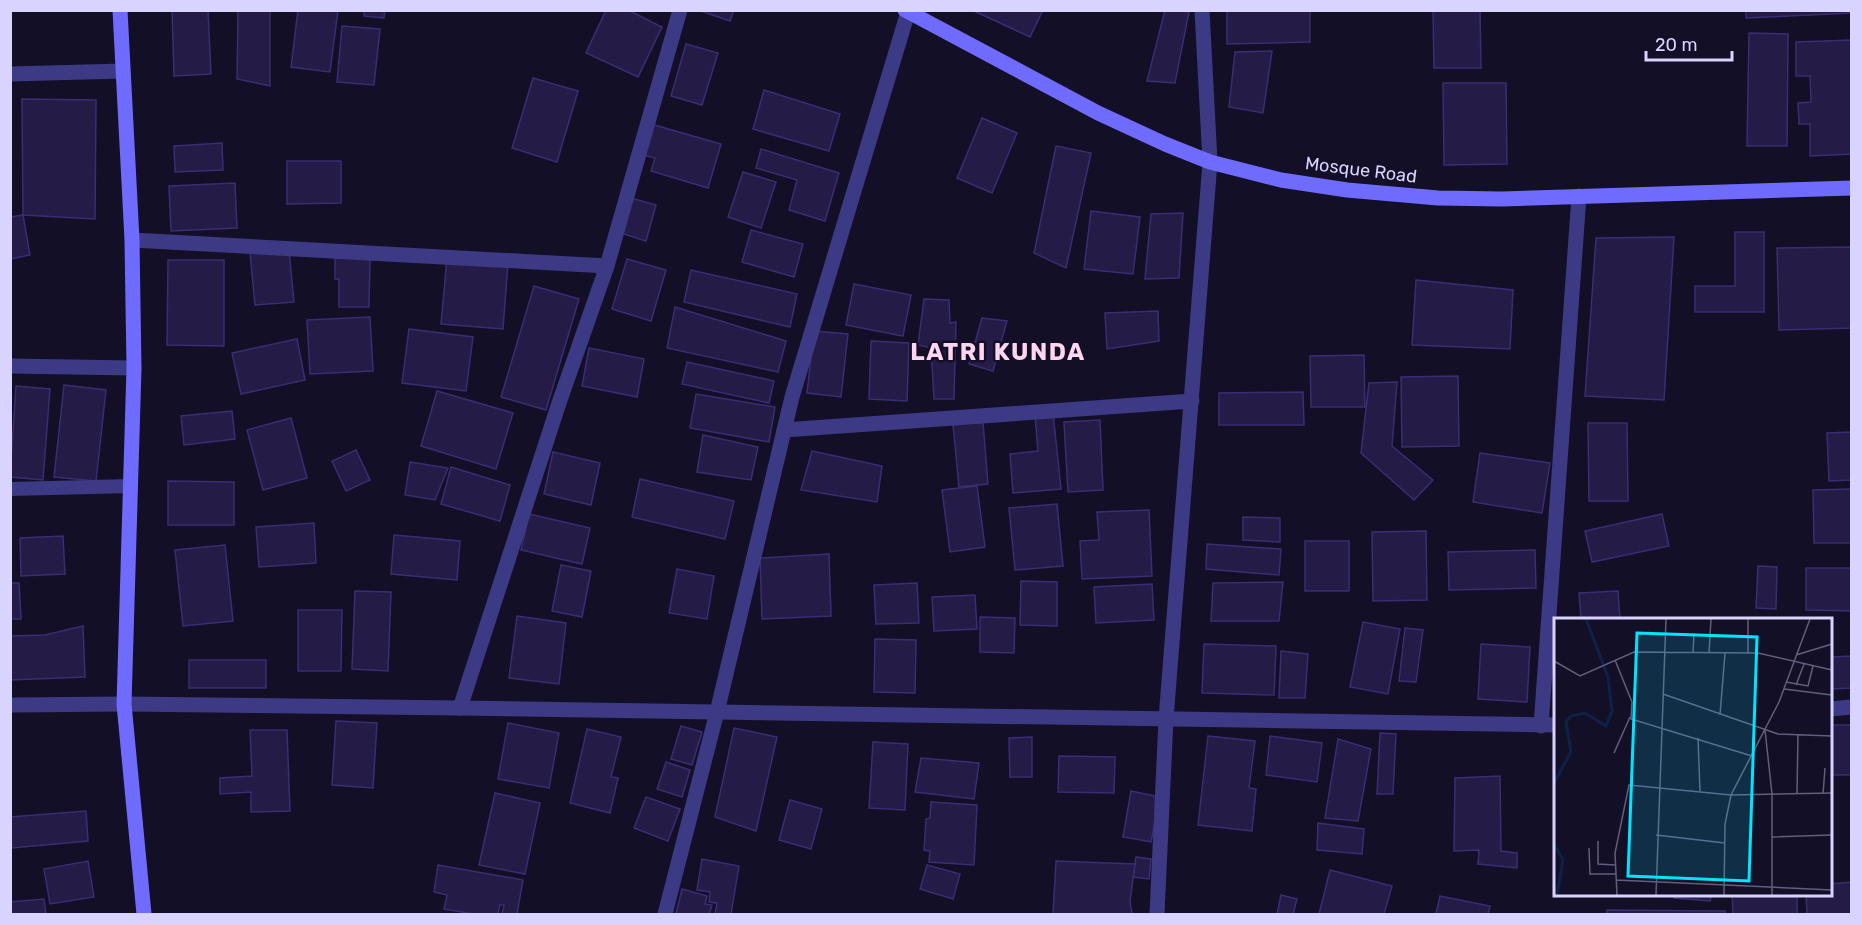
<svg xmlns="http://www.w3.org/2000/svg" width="1862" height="925" viewBox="0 0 1862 925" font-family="Rubik,sans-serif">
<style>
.building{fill:#241b47;stroke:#3b2d73;stroke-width:1.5}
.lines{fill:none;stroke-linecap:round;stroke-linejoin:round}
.lane{stroke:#3d3a85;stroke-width:14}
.street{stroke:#3d3a85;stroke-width:15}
.secondary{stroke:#6f6bff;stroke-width:15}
.labels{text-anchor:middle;stroke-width:5;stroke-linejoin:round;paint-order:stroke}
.street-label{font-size:18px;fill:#d9d4ff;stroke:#130f26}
.district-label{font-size:24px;font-weight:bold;letter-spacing:1.5px;fill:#ffd6f0;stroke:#130f26}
.inset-river{fill:none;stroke:#0c2248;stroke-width:3}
.inset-road{fill:none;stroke:#625e7d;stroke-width:1.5}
.view{fill:#00e5ff;fill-opacity:0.15;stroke:#00e5ff;stroke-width:3}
.inset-edge{fill:none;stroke:#d9d4ff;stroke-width:3}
</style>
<rect width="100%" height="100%" fill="#130f26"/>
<g class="building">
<polygon points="172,10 208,10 211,74 174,76"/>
<polygon points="238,10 270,10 270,86 237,79"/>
<polygon points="298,10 338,10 330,72 291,67"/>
<polygon points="364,10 385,10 384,18 364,16"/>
<polygon points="606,10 628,10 662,27 638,77 586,53"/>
<polygon points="698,10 734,10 730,21"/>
<polygon points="972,10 1043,10 1030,37"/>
<polygon points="1165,10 1189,12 1175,83 1147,81"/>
<polygon points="1227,10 1310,10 1310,42 1227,44"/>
<polygon points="1433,10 1480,10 1481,68 1434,68"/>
<polygon points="1746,10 1852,10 1852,13 1746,18"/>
<polygon points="342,26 380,29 374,85 337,82"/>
<polygon points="1749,33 1788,34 1787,146 1747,146"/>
<polygon points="1852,40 1852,154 1810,156 1810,124 1799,124 1798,103 1811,102 1810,76 1796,76 1796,42"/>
<polygon points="686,44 718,53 702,105 671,96"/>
<polygon points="1272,51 1263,113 1229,107 1235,52"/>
<polygon points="533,78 578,91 557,162 512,148"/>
<polygon points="1443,83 1506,83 1507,164 1444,165"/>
<polygon points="764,90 840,114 829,151 753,129"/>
<polygon points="22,99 96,100 95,219 23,215"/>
<polygon points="982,118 1017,133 992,193 957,178"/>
<polygon points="651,124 721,144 708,188 651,171 655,158 643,155"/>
<polygon points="222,143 223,170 175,172 174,146"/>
<polygon points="1056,146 1091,153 1066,268 1034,253"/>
<polygon points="761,149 839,173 825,221 789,210 797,180 756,168"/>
<polygon points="287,161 341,161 341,203 287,204"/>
<polygon points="743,172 776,182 761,228 728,217"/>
<polygon points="235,183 237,228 171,231 169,186"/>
<polygon points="631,198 656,205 646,241 621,233"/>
<polygon points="1091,211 1140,217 1133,274 1084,269"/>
<polygon points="1183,213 1179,278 1145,279 1151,214"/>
<polygon points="23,215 30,255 10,259 10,217"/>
<polygon points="751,230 803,244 794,277 742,262"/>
<polygon points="1735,232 1764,232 1764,312 1695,312 1695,286 1735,286"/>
<polygon points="1674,237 1664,400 1585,396 1596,238"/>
<polygon points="1852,247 1852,328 1779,330 1777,248"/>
<polygon points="289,250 294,302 255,305 250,253"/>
<polygon points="335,258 370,258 369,307 339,307 339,279 335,279"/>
<polygon points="447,258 508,263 503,329 441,324"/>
<polygon points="627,259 666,270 651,321 612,309"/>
<polygon points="168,260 224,260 224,346 167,345"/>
<polygon points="691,270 797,294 790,327 684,302"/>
<polygon points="1416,280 1513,290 1510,349 1412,345"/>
<polygon points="854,284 911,295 903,336 846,325"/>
<polygon points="534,286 579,299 546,410 501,397"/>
<polygon points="924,299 949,300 950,323 956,322 954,399 934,399 931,348 918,345"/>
<polygon points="675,307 786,341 778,372 667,348"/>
<polygon points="1158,311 1159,341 1107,349 1105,313"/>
<polygon points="370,317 373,371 310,374 307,320"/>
<polygon points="982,318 1007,321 993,371 969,364"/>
<polygon points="409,329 473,337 466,391 402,383"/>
<polygon points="814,331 848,334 841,397 807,393"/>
<polygon points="297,339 305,380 241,394 232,353"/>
<polygon points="871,341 909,343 907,401 869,399"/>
<polygon points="589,348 644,359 637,397 582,386"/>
<polygon points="1364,355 1365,407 1311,407 1310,356"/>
<polygon points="687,362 774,381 769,403 682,384"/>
<polygon points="1458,376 1459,446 1402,447 1401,377"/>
<polygon points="1397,382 1392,446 1433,480 1414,500 1361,453 1369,383"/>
<polygon points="64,385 106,390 96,481 54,477"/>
<polygon points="16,386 50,389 43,480 10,477"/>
<polygon points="437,391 513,413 496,469 421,446"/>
<polygon points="1303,392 1304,425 1219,425 1219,393"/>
<polygon points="696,394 775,407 769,442 690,428"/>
<polygon points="232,411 235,439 184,445 181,416"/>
<polygon points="1053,413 1061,489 1013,493 1010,454 1038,451 1035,415"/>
<polygon points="291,418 307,478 263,490 247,430"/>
<polygon points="1100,420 1103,490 1068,492 1064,422"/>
<polygon points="983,422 988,484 959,487 953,425"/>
<polygon points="1588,423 1627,423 1628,501 1589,501"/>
<polygon points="1852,432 1852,480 1829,481 1827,433"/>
<polygon points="703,435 758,447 751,480 697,472"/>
<polygon points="356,450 370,480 346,491 332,461"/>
<polygon points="812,451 882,466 877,502 801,490"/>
<polygon points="553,452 600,463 591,505 544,494"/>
<polygon points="1480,453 1550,463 1542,513 1473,502"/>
<polygon points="410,462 448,468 435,500 405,495"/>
<polygon points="451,467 510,485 500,521 441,504"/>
<polygon points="640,479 734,501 725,539 632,517"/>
<polygon points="168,481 234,482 234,525 168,525"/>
<polygon points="977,486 985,547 950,552 942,490"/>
<polygon points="1852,489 1852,543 1814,543 1813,490"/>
<polygon points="1057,504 1063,566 1015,570 1009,508"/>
<polygon points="1149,510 1152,576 1082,579 1080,541 1099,540 1097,512"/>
<polygon points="529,514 590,528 582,564 521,550"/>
<polygon points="1662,514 1669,546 1592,562 1585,531"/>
<polygon points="1243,517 1280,518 1280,542 1243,540"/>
<polygon points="314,523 316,563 259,567 256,527"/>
<polygon points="1426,531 1427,600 1373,601 1372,532"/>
<polygon points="394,535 460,541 457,580 391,574"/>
<polygon points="63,536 65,574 21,576 20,538"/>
<rect x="1305" y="541" width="44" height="50"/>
<polygon points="1207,544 1281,549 1279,575 1206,569"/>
<polygon points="225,545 233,621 183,626 175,550"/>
<polygon points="1535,550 1536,588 1449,590 1448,552"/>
<polygon points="829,554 831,616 762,619 760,558"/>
<polygon points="561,565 591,571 582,617 552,611"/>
<polygon points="1758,566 1777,567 1776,609 1756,608"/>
<polygon points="1806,568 1852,568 1852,611 1806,610"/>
<polygon points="677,569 714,576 707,619 669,613"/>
<polygon points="1021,581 1057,582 1057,626 1020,625"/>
<polygon points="1283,582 1279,621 1211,621 1213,583"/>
<polygon points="10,583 19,583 21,619 10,619"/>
<polygon points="917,583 919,623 876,624 874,585"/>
<polygon points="1152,584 1154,620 1096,623 1094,587"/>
<polygon points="355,591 391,592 388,671 352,669"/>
<polygon points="1618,591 1620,619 1581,619 1579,593"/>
<polygon points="975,595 977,629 934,631 932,597"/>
<polygon points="298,610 342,610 341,671 298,671"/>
<polygon points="517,616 566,623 559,684 509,678"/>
<polygon points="980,617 1015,618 1014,653 980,652"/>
<polygon points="1363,622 1400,629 1388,694 1350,687"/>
<polygon points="83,626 85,677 10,680 10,636 45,635"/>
<polygon points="1405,628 1423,630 1416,682 1399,681"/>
<polygon points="875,639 916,640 915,693 874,692"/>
<polygon points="1204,644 1276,646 1274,695 1202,693"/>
<polygon points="1481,644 1530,647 1527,702 1478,699"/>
<polygon points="1281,651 1308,654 1305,698 1279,698"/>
<polygon points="1852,656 1852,688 1830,689 1830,657"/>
<rect x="189" y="660" width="77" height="28"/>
<polygon points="336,721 377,723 373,788 332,785"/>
<polygon points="508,723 559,733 549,788 498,779"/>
<rect x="1830" y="725" width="22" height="50"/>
<polygon points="681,726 702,732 692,765 671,759"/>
<polygon points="734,728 777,737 756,831 715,817"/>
<polygon points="587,729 621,737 611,777 618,778 610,813 570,803"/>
<polygon points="250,730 287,730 290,811 251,812 251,792 220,794 220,778 252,776"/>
<polygon points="1380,733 1396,734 1393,794 1377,794"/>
<polygon points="1208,736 1255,741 1249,788 1256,789 1252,831 1198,825"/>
<polygon points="1270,736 1322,743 1317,782 1266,775"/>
<polygon points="1032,737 1032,777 1010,777 1009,738"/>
<polygon points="1338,739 1371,749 1358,821 1325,818"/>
<polygon points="873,742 908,744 905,810 869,808"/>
<polygon points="1059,756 1115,757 1114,793 1058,792"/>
<polygon points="921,758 979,763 974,799 915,792"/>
<polygon points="666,762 690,770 682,797 657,789"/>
<polygon points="1500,776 1501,851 1517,853 1517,868 1478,864 1479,850 1454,851 1455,778"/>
<polygon points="1131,791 1160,797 1151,842 1123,837"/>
<polygon points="495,793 540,803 525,874 479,865"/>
<polygon points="646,797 680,809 668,841 634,828"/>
<polygon points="790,800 822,809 811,849 779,840"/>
<polygon points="931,802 977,805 974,865 929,862 930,851 924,850 926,819 930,818"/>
<polygon points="86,811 88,841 12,848 10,817"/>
<polygon points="1318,823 1364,829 1362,854 1317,850"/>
<polygon points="1136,857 1151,859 1149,879 1133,877"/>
<polygon points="702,859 739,866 731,914 715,914 717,903 709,902 710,892 697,890"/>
<polygon points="88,861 94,897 50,904 44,869"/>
<polygon points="1056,861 1135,864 1130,901 1132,914 1053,914"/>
<polygon points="438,865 523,880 517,914 502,914 504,905 500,905 498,914 473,914 444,909 447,895 434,892"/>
<polygon points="927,865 960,874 953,899 920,889"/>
<polygon points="1330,870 1392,886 1384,914 1319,914"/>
<polygon points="1852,882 1852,914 1807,914 1806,894 1830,894 1830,884"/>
<polygon points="682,889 707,896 705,904 712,905 709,914 676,914"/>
<polygon points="1674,894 1712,894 1710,901 1674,898"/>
<polygon points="1732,894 1797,894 1797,914 1733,914"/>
<polygon points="1281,895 1297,899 1293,914 1277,914"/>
<polygon points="1440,896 1490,906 1488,914 1436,914"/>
<polygon points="44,899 46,914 10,914 10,902"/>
<polygon points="1607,910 1725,911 1725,914 1607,914"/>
</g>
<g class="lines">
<polyline class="lane" points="10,489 131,486"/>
<g class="street">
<polyline points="10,74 123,71"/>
<polyline points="132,240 607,266"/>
<polyline points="10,366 134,368"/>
<polyline points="784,430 1192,401"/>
<polyline points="10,705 124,704 460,708 1556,725"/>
<polyline points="460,708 559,403 607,266 680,10"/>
<polyline points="1830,709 1852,707"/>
<polyline points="1541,726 1579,196"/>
<polyline points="665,914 717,712 792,397 908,12"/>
<polyline points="1157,914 1166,719 1210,162 1202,10"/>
</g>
<g class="secondary">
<polyline points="120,10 132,240 134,368 124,704 144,914"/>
<polyline points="905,10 1098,113 1165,144 1210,162 1281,180 1347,190 1438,198 1502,199 1852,188"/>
</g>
</g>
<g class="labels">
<g class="street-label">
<text transform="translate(1361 170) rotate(7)" y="6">Mosque Road</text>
</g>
<g class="district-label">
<text x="998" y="360">LATRI KUNDA</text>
</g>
</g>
<g transform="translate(1554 618)">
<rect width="278" height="278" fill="#130f26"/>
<path class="inset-river" d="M0,165l17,-31 -5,-30 5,-6 14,-3 21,13 6,-15 -4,-34 -22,-58M0,226l9,16 -6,35"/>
<path class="inset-road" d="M139,34l1,-18M155,35l2,-34M194,35v-34M242,37l36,-11M61,42l17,42 -1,17 121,37M0,43l26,15 54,-24 124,1 74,17M232,64l22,4 5,-20M242,67l8,-21M230,71l48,6M109,76l115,40 54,2M166,97l5,-62M211,112l7,64v101M144,120l2,53M60,135l16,-36M243,175l1,-58M269,176l2,-26M102,217l69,8M218,219l60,-2M44,223v23l17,1M35,230l1,26h26M62,262l216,10M63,277l-2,-42 14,-68 102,10 101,-2M102,277l10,-276M170,277l1,-71 6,-29 48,-93 31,-83"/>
<path class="view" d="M83,15l120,4 -8,244 -121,-5z"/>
<rect width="278" height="278" class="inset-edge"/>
</g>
<rect width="1862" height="925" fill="none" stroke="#d9d4ff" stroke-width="24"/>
<path d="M1646 51v9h86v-9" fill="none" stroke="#d9d4ff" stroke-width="3"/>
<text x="1655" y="51" font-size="18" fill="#d9d4ff" stroke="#130f26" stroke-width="4.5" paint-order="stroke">20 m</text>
</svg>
